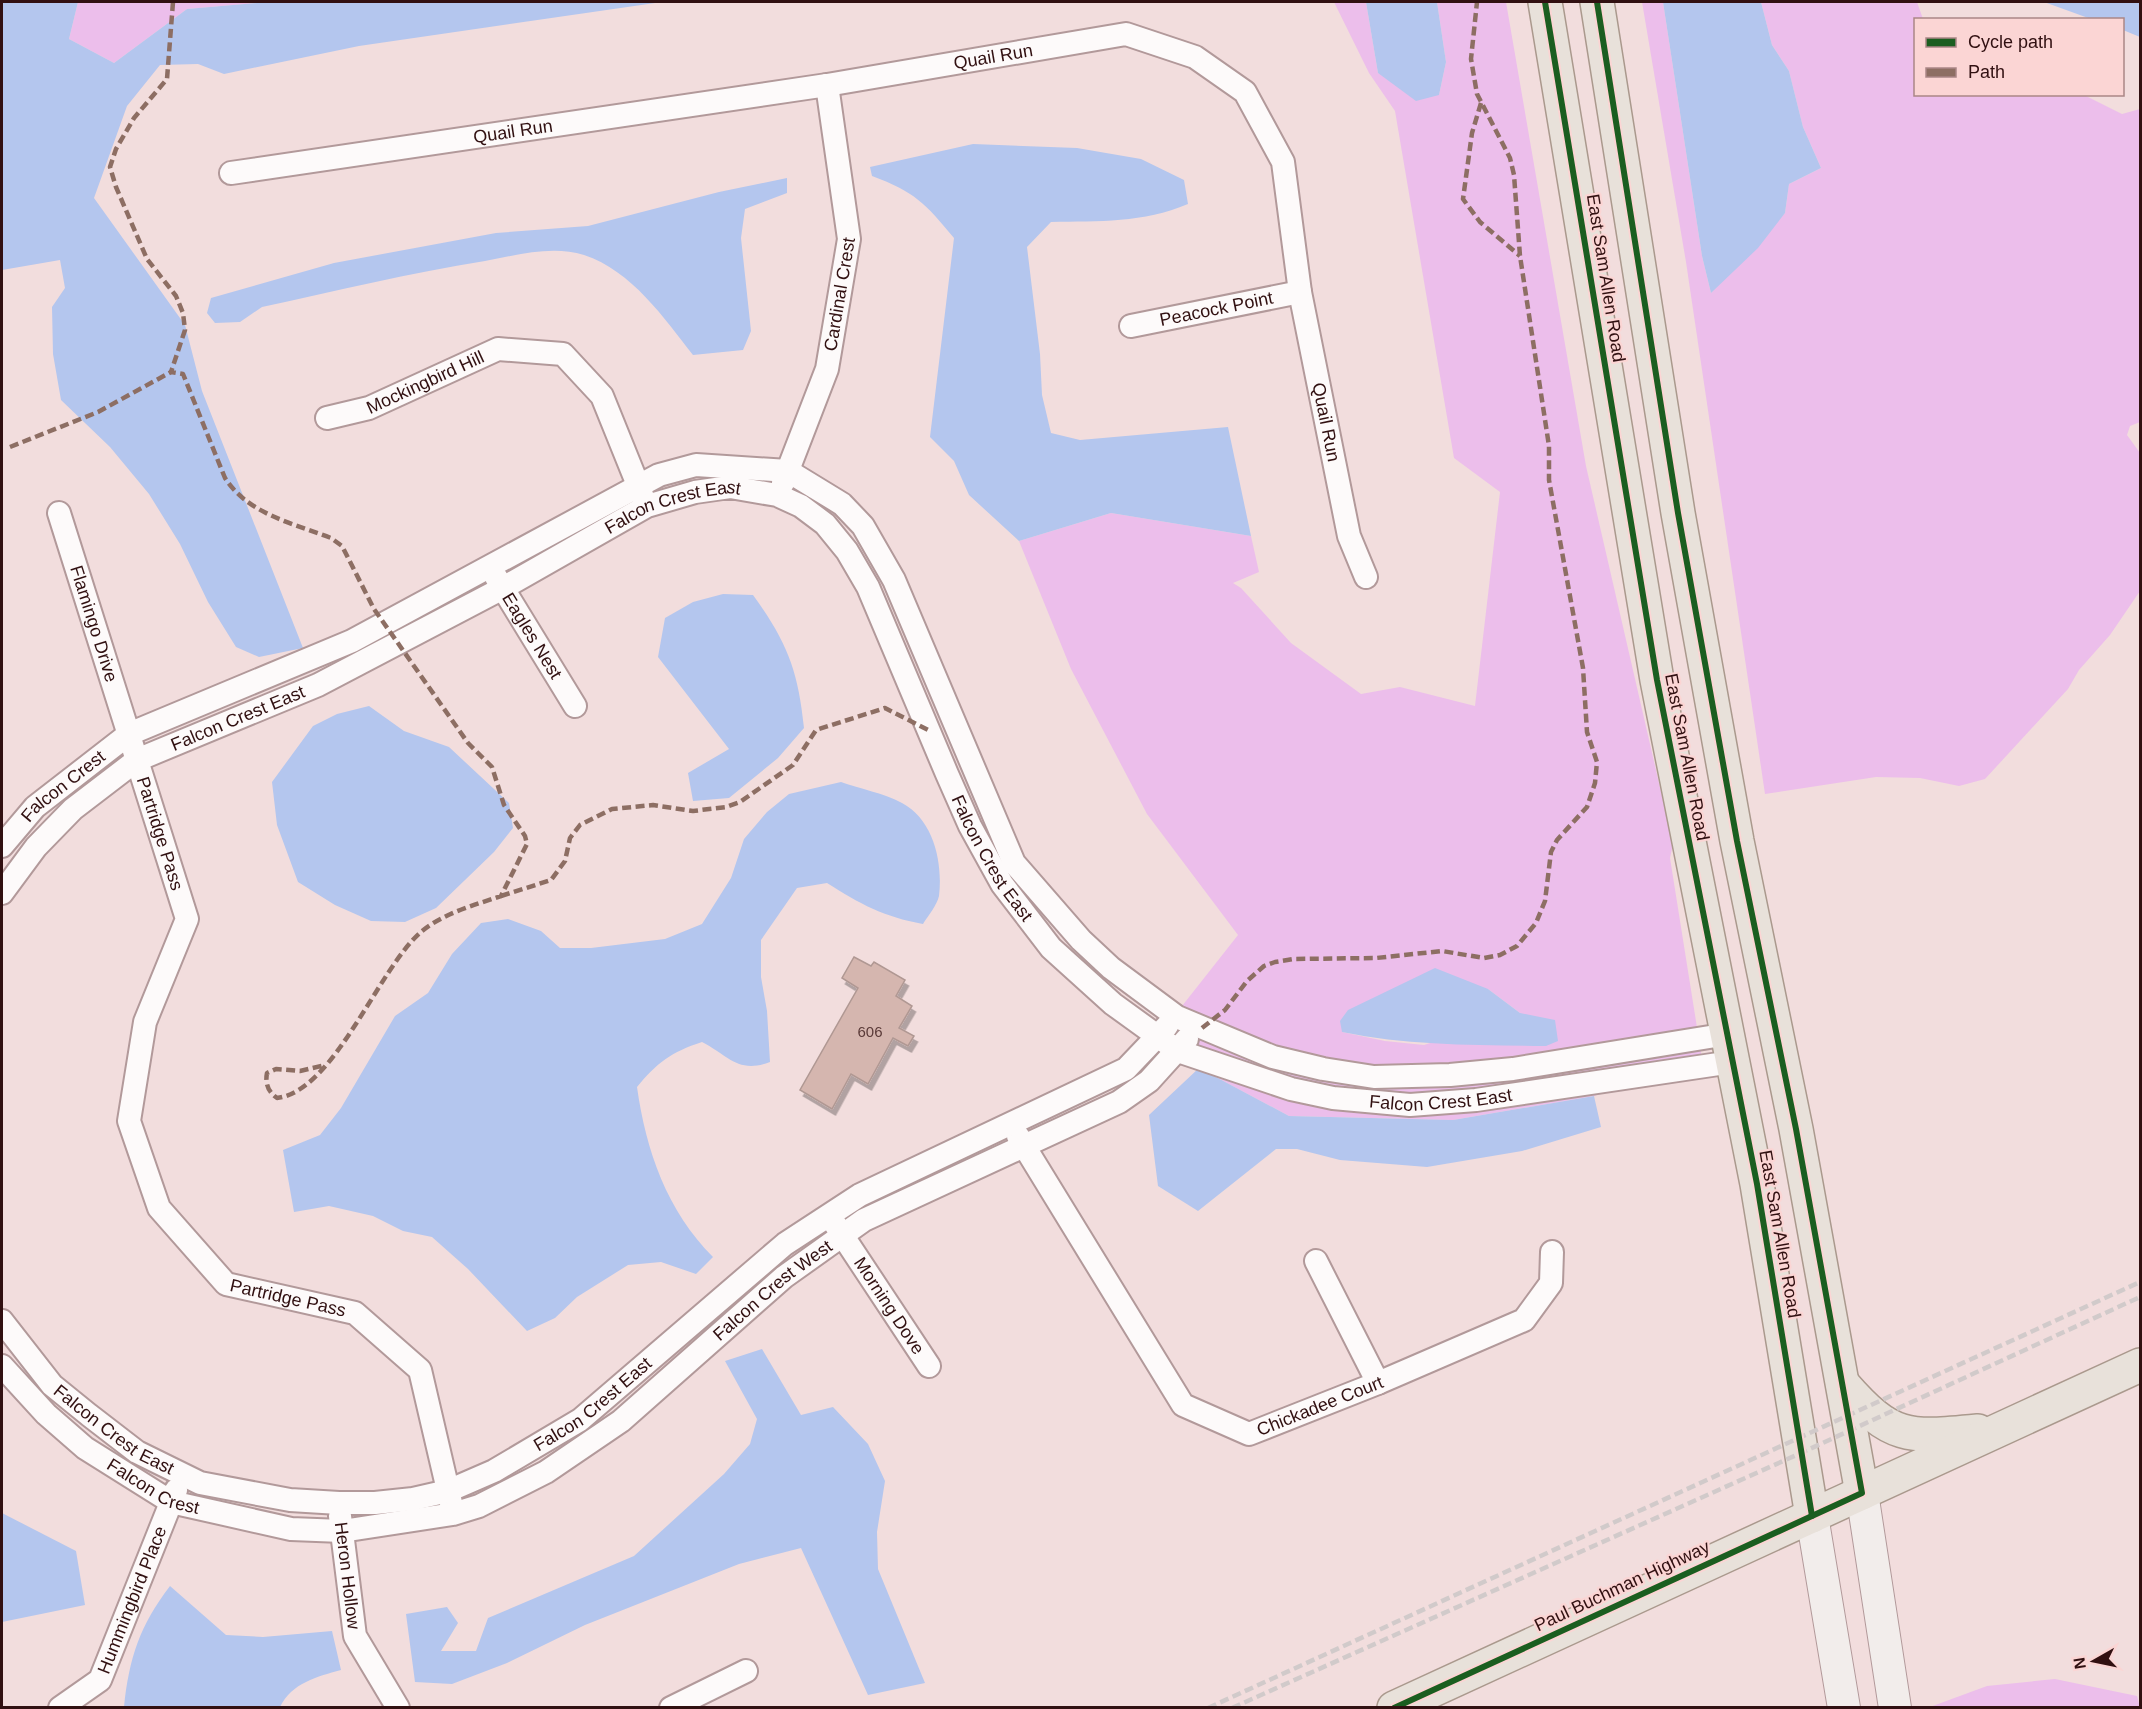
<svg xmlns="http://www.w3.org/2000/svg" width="2142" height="1709" viewBox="0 0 2142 1709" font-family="Helvetica,sans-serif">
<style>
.green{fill:#ecbeeb;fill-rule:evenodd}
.water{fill:#b4c6ee}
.building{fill:#d5b6af;stroke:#b09893;stroke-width:1.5;filter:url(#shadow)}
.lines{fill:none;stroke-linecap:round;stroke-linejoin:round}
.street-casing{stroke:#b2999a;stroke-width:26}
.secondary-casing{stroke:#b2999a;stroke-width:34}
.primary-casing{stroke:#aa998d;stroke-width:36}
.street{stroke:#fdfafa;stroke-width:22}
.secondary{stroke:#f2edeb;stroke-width:32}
.primary{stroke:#e8e1da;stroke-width:33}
.rail{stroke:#d1caca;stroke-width:4.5;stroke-dasharray:9 4.5;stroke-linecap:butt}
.quiet{stroke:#8d6e63;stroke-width:4.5;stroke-dasharray:9 4.5;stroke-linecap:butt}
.cycleway-casing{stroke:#fbd5d4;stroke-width:10}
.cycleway{stroke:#1b5e20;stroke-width:6}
.labels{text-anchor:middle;stroke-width:4.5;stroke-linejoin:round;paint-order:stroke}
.number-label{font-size:15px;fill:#5a3a38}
.street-label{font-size:18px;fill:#311011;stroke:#fbd5d4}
</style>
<defs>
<filter id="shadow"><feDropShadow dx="3.5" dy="6" stdDeviation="0" flood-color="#0004"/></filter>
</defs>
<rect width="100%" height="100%" fill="#f2dddd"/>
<g class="green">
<polygon points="78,2 268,2 187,9 114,63 69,39"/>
<path d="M1334,2h32l12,71 61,22 7,-33 -9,-60h69l80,464 87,378 -3,14 32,201 -108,37 -141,24 -164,-4 -90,-48 -28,-48 67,-85 -91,-121 -76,-145 -52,-128 92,-28 140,23 8,36 -26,11 8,5 50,55 70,51 39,-7 75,19 25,-214 -46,-34 -59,-347 -26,-38zM1488,989l32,24 -96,32 -39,-4 -43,-9z"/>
<polygon points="1642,2 1663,2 1702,256 1711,293 1785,213 1789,184 1821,168 1803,127 1789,71 1772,45 1761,2 1917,2 1923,19 1916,20 1916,94 2084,95 2122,114 2140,109 2140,422 2130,426 2127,435 2140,453 2140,591 2110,635 2079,670 2068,689 1985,779 1959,786 1920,778 1876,777 1765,794 1686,262"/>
<polygon points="2055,1679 2137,1696 2140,1707 1930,1707 1987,1686"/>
</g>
<g class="water">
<polygon points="2,2 78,2 69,39 114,63 187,9 268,2 662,2 359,46 224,74 198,64 160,65 127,106 94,198 185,325 202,391 303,648 259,657 236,647 208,602 180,544 149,494 110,447 61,400 53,354 52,307 65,288 60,260 2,270"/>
<polygon points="1366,2 1437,2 1446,62 1439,95 1416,101 1378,73"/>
<polygon points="1663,2 1761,2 1772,45 1789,71 1803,127 1821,168 1789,184 1785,213 1758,248 1711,293 1702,256"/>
<polygon points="2044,2 2140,2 2140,37 2123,30 2122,20 2091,19"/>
<path d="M973,144l104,4 64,11 43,21 4,24c-45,19 -89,17 -137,18l-24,25 13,107 2,41 9,38 29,7 148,-13 23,109 -140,-23 -92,28 -50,-46 -15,-34 -24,-24 24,-199c-29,-35 -39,-46 -82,-62l-2,-9z"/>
<path d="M787,178v15l-42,16 -4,29 10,93 -8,19 -50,5c-29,-37 -61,-84 -109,-100 -32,-10 -67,0 -99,6 -75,12 -149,30 -223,46l-22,15 -25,1 -8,-10 4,-15 123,-35 162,-30 92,-7 131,-34z"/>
<path d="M723,594l30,1c34,47 45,75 51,133l-26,30 -49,40 -36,3 -5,-28 41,-24 -71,-92 7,-39 28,-16z"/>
<polygon points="369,706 404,731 449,747 509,803 513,828 494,852 436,908 405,922 371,921 335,905 298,882 277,825 272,782 313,726 337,714"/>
<path d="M841,782c19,7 43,11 61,21 32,17 41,60 37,93 -2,9 -11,20 -16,28 -39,-7 -63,-20 -96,-41l-30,5 -36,52v37l6,34 3,51c-32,12 -41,-6 -68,-20 -31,10 -45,21 -65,45 9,64 30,124 76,170l-17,17 -35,-12 -33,3 -51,32 -22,21 -28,13 -59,-62 -36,-32 -29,-6 -30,-15 -44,-10 -35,6 -11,-62 37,-15 21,-27 54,-92 33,-23 24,-39 29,-31 27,-4 33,12 19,17h31l74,-9 37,-15 29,-46 13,-39 23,-27 22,-18z"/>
<path d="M1435,968l53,21 32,24 35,7 3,21 -12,5c-69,-1 -136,0 -204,-14l-2,-11 8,-11z"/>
<polygon points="1199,1068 1289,1116 1453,1120 1594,1096 1601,1127 1522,1151 1427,1167 1340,1160 1297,1149 1276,1149 1198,1211 1158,1186 1149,1115"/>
<polygon points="762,1349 801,1415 833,1407 868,1444 885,1481 877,1532 878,1569 925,1683 868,1695 801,1548 739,1564 585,1625 507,1663 452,1684 415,1682 406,1614 447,1607 458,1623 441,1651 476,1651 488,1618 634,1556 724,1474 750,1444 757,1419 725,1361"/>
<polygon points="2,1513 76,1551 85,1605 2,1622"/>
<path d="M170,1586l56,49 37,2 69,-6 9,39c-25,7 -49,13 -61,37h-156c5,-49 16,-82 46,-121z"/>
</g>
<polygon class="building" points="854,957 871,966 874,962 905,980 896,996 912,1006 899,1028 914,1036 908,1046 893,1038 868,1084 851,1074 832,1109 800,1090 858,988 842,978"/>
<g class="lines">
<defs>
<g id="street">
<path id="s1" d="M231,173l596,-88 299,-51 69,23 50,35 38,70 17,130 49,244 17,41"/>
<path id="s2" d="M1131,326l169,-34"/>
<path id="s3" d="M327,418l42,-10 129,-59 65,5 39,42 42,104"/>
<path id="s4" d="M783,483l44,-114 22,-130 -22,-154"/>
<path id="s5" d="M59,513l128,406 -42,103 -16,99 30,87 67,76 129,29 65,57 31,133"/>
<path id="s6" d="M496,577l79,129"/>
<path id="s7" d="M2,846l33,-39 94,-73 223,-93 307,-166 37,-10 92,6 54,33 21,22 31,54 120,283 67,77 30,28 66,49 96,40 50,12 51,8 76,-2 63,-6 215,-35"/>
<path id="s8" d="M2,893l34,-46 37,-38 64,-49 181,-75 185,-97 144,-82 48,-14 35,-5 47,8 24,11 24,18 22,27 21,36 79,187 23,52 32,58 49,64 62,56 65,47 113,38 42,9 77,7 66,-5 256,-38"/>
<path id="s9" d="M1018,1136l165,269 66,29 129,-51 146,-63 27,-37 1,-31"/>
<path id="s10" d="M835,1224l94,142"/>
<polyline points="1316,1261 1378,1383"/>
<path id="s11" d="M2,1321l50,64 37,30 48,37 63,31 90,17 49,3h36l38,-4 35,-8 46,-20 86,-51 205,-176 75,-49 266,-126 41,-43"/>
<path id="s12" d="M2,1366l44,48 39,34 86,54 120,27 51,2 111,-17 26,-8 67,-34 75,-51 163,-144 80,-57 255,-118 30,-21 38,-42"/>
<path id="s13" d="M340,1516l15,120 43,72"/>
<path id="s14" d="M60,1708l40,-28 76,-190"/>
<polyline points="671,1708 746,1671"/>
</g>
<g id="secondary">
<polyline points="1862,1493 1895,1708"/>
<polyline points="1812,1516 1844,1708"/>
</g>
<g id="primary">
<polyline points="1545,2 1657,680 1757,1184 1812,1516"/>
<polyline points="1597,2 1678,513 1737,841 1796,1129 1862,1493"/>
<path d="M1843,1384c48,55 64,54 135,47"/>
<polyline points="1394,1708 2140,1365"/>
</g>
</defs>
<use href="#street" class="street-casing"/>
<use href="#secondary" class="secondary-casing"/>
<use href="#primary" class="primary-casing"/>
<use href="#street" class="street"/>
<use href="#secondary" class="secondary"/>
<use href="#primary" class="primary"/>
<g class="rail">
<polyline points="1208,1708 2140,1282"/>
<polyline points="1232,1708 1801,1453 2140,1297"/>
</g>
<g class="quiet">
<path d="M173,2l-6,77 -33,39 -18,31 -6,18 6,20 31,72 29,37 7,17 2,17 -14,42 12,2 42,104c23,36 67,45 106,60l11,8 32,63 94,134 24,24 12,38 21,31 2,8 -26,52c-26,9 -57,17 -79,35 -44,37 -87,160 -145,167 -9,-6 -12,-15 -10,-25l9,-4 24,2 25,-6"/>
<polyline points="1481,103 1472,133 1463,199 1480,222 1520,256"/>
<polyline points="10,447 98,412 171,372"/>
<polyline points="501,896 551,880 565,861 570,838 580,825 612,809 653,805 693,811 726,807 740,802 793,765 816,730 885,708 930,731"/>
<polyline points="1202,1028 1225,1010 1247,981 1264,966 1275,962 1294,959 1376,958 1442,951 1484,958 1500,955 1517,946 1536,923 1545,901 1551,852 1557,840 1587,807 1595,783 1597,762 1587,732 1583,668 1549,480 1549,446 1520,256 1514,175 1510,158 1477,94 1471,59 1477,2"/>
</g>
<defs>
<g id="cycleway">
<polyline points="1545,2 1657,680 1757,1184 1812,1516"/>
<polyline points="1394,1708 1862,1493 1796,1129 1737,841 1678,513 1597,2"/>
</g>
</defs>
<use href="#cycleway" class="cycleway-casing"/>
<use href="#cycleway" class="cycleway"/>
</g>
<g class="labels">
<g class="number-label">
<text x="870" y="1037">606</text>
</g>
<g class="street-label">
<text dy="6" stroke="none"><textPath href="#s1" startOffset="771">Quail Run</textPath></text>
<text dy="6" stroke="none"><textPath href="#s1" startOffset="285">Quail Run</textPath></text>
<text transform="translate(1606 278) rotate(81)" y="6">East Sam Allen Road</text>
<text dy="6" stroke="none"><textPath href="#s4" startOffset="198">Cardinal Crest</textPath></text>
<text dy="6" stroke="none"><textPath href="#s2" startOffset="87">Peacock Point</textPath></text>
<text dy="6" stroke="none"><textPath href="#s3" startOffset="105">Mockingbird Hill</textPath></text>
<text dy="6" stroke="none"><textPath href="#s1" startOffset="1383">Quail Run</textPath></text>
<text dy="6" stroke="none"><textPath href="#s8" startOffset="786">Falcon Crest East</textPath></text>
<text dy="6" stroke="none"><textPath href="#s5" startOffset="116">Flamingo Drive</textPath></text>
<text dy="6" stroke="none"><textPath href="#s6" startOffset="69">Eagles Nest</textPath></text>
<text dy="6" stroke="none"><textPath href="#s8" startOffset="300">Falcon Crest East</textPath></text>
<text transform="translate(1687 757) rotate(79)" y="6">East Sam Allen Road</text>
<text dy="6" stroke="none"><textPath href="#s7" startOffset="86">Falcon Crest</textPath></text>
<text dy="6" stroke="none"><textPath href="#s5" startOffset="336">Partridge Pass</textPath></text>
<text dy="6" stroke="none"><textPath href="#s8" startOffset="1326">Falcon Crest East</textPath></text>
<text dy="6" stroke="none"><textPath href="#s8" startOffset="1868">Falcon Crest East</textPath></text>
<text transform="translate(1780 1234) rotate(80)" y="6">East Sam Allen Road</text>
<text dy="6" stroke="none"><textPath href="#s12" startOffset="898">Falcon Crest West</textPath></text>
<text dy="6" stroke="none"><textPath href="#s5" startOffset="894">Partridge Pass</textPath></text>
<text dy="6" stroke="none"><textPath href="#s10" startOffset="98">Morning Dove</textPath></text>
<text dy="6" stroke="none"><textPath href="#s11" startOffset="680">Falcon Crest East</textPath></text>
<text dy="6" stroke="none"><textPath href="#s9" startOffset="464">Chickadee Court</textPath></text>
<text dy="6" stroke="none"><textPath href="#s11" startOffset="158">Falcon Crest East</textPath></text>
<text dy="6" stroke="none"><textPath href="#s12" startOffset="196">Falcon Crest</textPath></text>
<text dy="6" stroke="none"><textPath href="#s13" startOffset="60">Heron Hollow</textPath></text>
<text transform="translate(1622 1586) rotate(-25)" y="6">Paul Buchman Highway</text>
<text dy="6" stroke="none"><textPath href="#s14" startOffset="135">Hummingbird Place</textPath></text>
</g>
</g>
<rect width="2142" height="1709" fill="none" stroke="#311011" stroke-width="6"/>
<rect x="1914" y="18" width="210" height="78" fill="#fbd5d4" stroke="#aa8686" stroke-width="1.5"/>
<rect x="1926" y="38" width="30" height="9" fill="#1b5e20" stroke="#aa8686" stroke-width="1.5"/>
<text x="1968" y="48" font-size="18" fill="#311011">Cycle path</text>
<rect x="1926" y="68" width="30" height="9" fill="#8d6e63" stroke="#aa8686" stroke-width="1.5"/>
<text x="1968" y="78" font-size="18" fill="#311011">Path</text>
<g transform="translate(2094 1661) rotate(261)" stroke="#fbd5d4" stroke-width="4.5" paint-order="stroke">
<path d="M0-4.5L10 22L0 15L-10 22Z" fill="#311011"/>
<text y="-9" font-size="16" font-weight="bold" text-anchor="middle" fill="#311011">N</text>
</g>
</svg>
